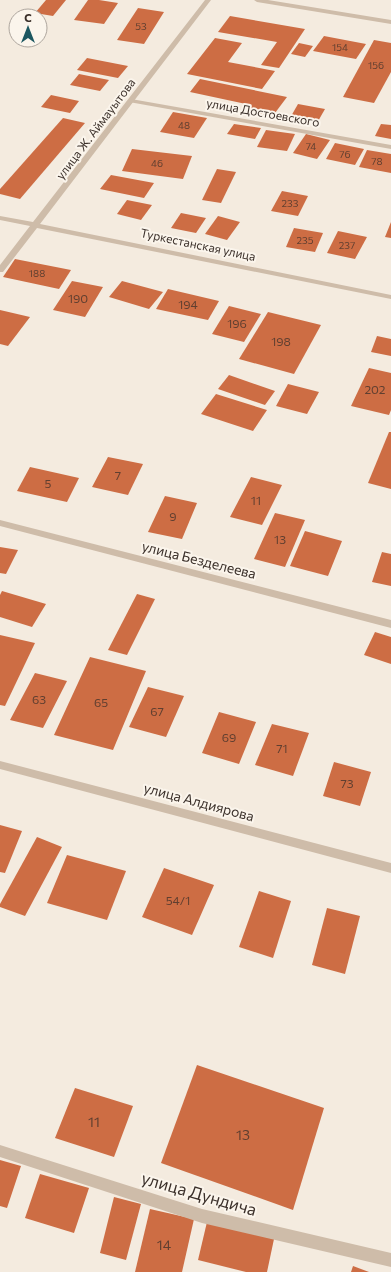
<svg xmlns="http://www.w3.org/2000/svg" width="391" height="1272" viewBox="0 0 391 1272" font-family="Commissioner,sans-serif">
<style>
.building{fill:#cd6d44}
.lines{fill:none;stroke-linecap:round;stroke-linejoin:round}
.minor{fill:#cebca9;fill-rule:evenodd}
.tertiary{fill:#cebca9;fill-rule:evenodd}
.labels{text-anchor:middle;stroke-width:4;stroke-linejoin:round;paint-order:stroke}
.far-number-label{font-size:10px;fill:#603f30}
.far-street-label{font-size:12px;fill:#3b302a;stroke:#fbf5ec}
.number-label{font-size:12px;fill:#603f30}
.street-label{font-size:14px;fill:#3b302a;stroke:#fbf5ec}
.near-number-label{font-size:14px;fill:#603f30}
.near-street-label{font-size:17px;fill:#3b302a;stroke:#fbf5ec}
</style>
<rect width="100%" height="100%" fill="#f4ebdf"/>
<g class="building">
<polygon points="46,0 66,0 53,16 35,13"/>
<polygon points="88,0 99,0 118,3 104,24 74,20"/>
<polygon points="138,8 164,12 144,44 117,40"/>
<polygon points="230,16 305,29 279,68 261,65 277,42 218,32"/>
<polygon points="324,36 366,44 356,59 313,51"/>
<polygon points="215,38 242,43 228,62 275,71 262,89 187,74"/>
<polygon points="374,40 391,43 391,72 374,103 343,97"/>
<polygon points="299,43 313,46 305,57 291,54"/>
<polygon points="87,58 128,66 118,78 77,70"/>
<polygon points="79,74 109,80 100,91 70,85"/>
<polygon points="200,79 287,97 272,117 241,111 246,104 190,92"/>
<polygon points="51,95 79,101 70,113 41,107"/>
<polygon points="298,104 325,109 317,123 290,118"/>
<polygon points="173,112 207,118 194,138 160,132"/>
<polygon points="63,118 85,123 20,199 0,194 0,189"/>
<polygon points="234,124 261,128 255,139 227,134"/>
<polygon points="381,124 391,125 391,139 375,136"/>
<polygon points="266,130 295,134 287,151 257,147"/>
<polygon points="306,134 330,140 317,159 293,153"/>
<polygon points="335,143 364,149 355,165 326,159"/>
<polygon points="132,149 192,156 183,179 122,171"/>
<polygon points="367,150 391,154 391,173 359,167"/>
<polygon points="217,169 236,172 221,203 202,200"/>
<polygon points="111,175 154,183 144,198 100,189"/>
<polygon points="282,191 308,196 298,216 271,211"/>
<polygon points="127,200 152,205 141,220 117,214"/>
<polygon points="181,213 206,218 196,233 171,228"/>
<polygon points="218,216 240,222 227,240 205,234"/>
<polygon points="391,222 391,238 385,237"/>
<polygon points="294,228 323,233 315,252 286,247"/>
<polygon points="338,231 367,237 355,259 327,253"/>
<polygon points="15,259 71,270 59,289 3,277"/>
<polygon points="72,281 103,287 85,317 53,310"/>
<polygon points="122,281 163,292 149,309 109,297"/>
<polygon points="168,289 219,301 208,320 156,309"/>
<polygon points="229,306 261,314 244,342 212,334"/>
<polygon points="0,310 30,317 8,346 0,344"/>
<polygon points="268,312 321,325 294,374 239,359"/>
<polygon points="377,336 391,339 391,356 371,352"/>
<polygon points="369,368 391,373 391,410 389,415 351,406"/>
<polygon points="229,375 275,391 265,405 218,389"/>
<polygon points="288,384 319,392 307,414 276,406"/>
<polygon points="216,394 267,410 253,431 201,414"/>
<polygon points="389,432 391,432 391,489 368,483"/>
<polygon points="108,457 143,464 128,495 92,487"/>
<polygon points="30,467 79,478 67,502 17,491"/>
<polygon points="251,477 282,485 262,525 230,517"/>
<polygon points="165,496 197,503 182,539 148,532"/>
<polygon points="275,513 305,520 285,567 254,559"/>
<polygon points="305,531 342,541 328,576 290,566"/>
<polygon points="0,547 18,550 6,574 0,573"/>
<polygon points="382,552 391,554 391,586 372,582"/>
<polygon points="2,591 46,604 32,627 0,617 0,595"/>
<polygon points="137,594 155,599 127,655 108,650"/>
<polygon points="375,632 391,637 391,664 364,655"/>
<polygon points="0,635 35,643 5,706 0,705"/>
<polygon points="90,657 146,671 113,750 54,735"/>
<polygon points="35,673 67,681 43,728 10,720"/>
<polygon points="148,687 184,696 166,737 129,727"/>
<polygon points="219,712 256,722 239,764 202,753"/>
<polygon points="272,724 309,733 293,776 255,765"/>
<polygon points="334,762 371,772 360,806 323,796"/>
<polygon points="0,825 22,831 5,873 0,872"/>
<polygon points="37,837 62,847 25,916 0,907 0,904"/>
<polygon points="67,855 126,871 107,920 47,903"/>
<polygon points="164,868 214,885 192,935 142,917"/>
<polygon points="259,891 291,901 273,958 239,947"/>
<polygon points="327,908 360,916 345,974 312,965"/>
<polygon points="197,1065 324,1108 293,1210 161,1163"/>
<polygon points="75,1088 133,1106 114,1157 55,1138"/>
<polygon points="0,1160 21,1166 7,1208 0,1206"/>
<polygon points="40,1174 89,1188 74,1233 25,1218"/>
<polygon points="114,1197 141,1204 126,1260 100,1253"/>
<polygon points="150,1209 194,1219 182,1272 135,1272"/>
<polygon points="207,1222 274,1239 267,1272 246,1272 198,1260"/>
<polygon points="353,1266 369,1272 351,1272"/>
</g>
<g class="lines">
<g class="minor">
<polygon points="254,0 268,0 391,20 391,24 257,2"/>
<polygon points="131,99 391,145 391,149 129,102 128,101"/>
<polygon points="0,520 391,620 391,628 0,526"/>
<polygon points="0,761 391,863 391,873 0,769"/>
<polygon points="0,1145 202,1209 391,1253 391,1267 202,1223 0,1157"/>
</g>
<polygon class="tertiary" points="205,0 211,0 40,224 391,295 391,299 37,228 3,272 0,272 0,265 30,226 0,220 0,216 33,222"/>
</g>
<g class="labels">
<g class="far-number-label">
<text x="141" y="30">53</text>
<text x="340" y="51">154</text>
<text x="376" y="69">156</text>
<text x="184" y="129">48</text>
<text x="311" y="150">74</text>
<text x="345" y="158">76</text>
<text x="377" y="165">78</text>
<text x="157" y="167">46</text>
<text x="290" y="207">233</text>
<text x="305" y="244">235</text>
<text x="347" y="249">237</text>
<text x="37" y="277">188</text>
</g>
<g class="far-street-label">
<text transform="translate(263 113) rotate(10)" y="4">улица Достоевского</text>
<text transform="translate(96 129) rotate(-53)" y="4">улица Ж. Аймауытова</text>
<text transform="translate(198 245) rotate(12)" y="4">Туркестанская улица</text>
</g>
<g class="number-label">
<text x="78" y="303">190</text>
<text x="188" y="309">194</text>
<text x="237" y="328">196</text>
<text x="281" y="346">198</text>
<text x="375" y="394">202</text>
<text x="118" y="480">7</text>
<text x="48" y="488">5</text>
<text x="256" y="505">11</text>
<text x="173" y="521">9</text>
<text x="280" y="544">13</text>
<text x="39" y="704">63</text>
<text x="101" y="707">65</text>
<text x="157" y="716">67</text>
<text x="229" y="742">69</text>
<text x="282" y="753">71</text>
<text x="347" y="788">73</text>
<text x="178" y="905">54/1</text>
</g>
<g class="street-label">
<text transform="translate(199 560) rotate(14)" y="5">улица Безделеева</text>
<text transform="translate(199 802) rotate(15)" y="5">улица Алдиярова</text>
</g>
<g class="near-number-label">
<text x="94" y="1127">11</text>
<text x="243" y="1140">13</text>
<text x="164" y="1250">14</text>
</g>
<g class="near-street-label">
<text transform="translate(199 1194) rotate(16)" y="6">улица Дундича</text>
</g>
</g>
<g transform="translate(28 28)"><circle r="19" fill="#fbf5ec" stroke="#aea69e"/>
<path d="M0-3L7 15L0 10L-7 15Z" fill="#1c5760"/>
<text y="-6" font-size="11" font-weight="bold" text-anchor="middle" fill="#3b302a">С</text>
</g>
</svg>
